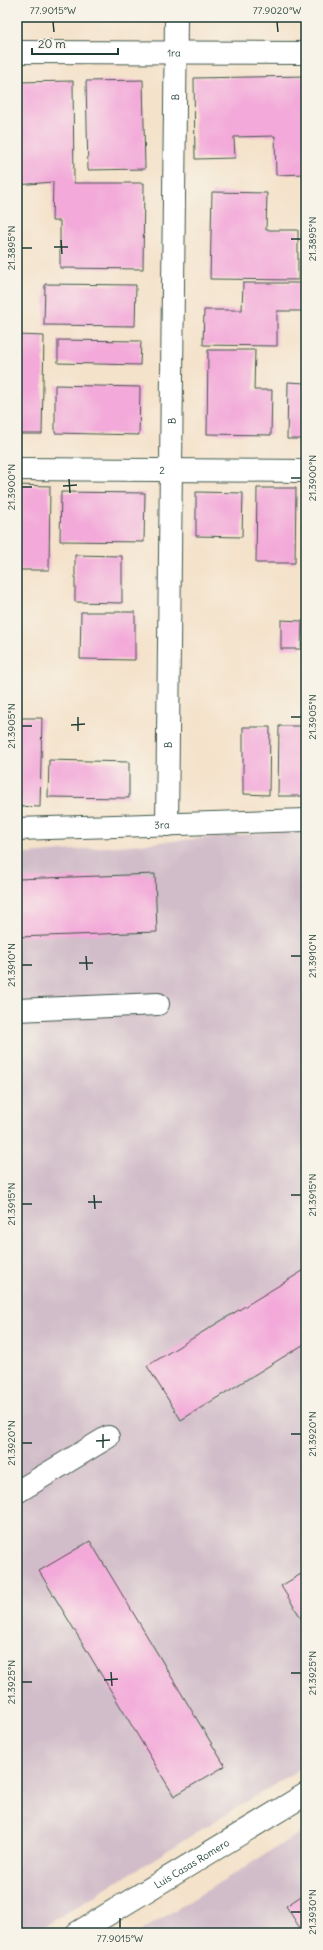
<svg xmlns="http://www.w3.org/2000/svg" width="323" height="1950" viewBox="0 0 323 1950" font-family="Delius,sans-serif">
<style>
.industrial{fill:#d1bdc9}
.building{fill:#f3a9d9}
.lines{fill:none;stroke-linecap:round;stroke-linejoin:round}
.minor-casing{stroke:#3f564a;stroke-width:24}
.major-casing{stroke:#3f564a;stroke-width:24}
.minor{stroke:#fff;stroke-width:22}
.major{stroke:#fff;stroke-width:22}
.ticks{fill:none;stroke:#1f3d34;stroke-width:1.5}
.labels{text-anchor:middle;stroke-width:3;stroke-linejoin:round;paint-order:stroke}
.street-label{font-size:10px;fill:#1f3d34;stroke:#f7f3e8}
.neatline{fill:none;stroke:#1f3d34;stroke-width:1.5}
.ticks-label{font-size:10px;text-anchor:middle;fill:#1f3d34}
</style>
<rect width="100%" height="100%" fill="#f7f3e8"/>
<filter id="ink" filterUnits="userSpaceOnUse"><feTurbulence type="fractalNoise" baseFrequency=".025" numOctaves="2"/><feDisplacementMap in="SourceGraphic" scale="8" xChannelSelector="R" yChannelSelector="G"/><feConvolveMatrix kernelMatrix="1 2 1 2 8 2 1 2 1" color-interpolation-filters="sRGB"/></filter>
<filter id="wash" filterUnits="userSpaceOnUse"><feTurbulence type="fractalNoise" baseFrequency=".012" numOctaves="4" result="noise"/><feDisplacementMap in="SourceGraphic" scale="16" xChannelSelector="R" yChannelSelector="G"/><feGaussianBlur stdDeviation="0.9" result="paint"/><feColorMatrix in="noise" values="0 0 0 0 0 0 0 0 0 0 0 0 0 0 0 0 0 1.4 0 .05"/><feComposite in="paint" operator="in"/></filter>
<g filter="url(#wash)">
<rect width="100%" height="100%" fill="#f4e2ca"/>
<g class="industrial">
<polygon points="306,829 306,1765 34,1933 17,1933 17,855"/>
<polygon points="306,1829 306,1933 138,1933"/>
</g>
<g id="blocks">
<g class="building">
<polygon points="306,76 306,174 276,175 275,136 234,137 235,158 195,159 194,78"/>
<polygon points="143,80 145,169 88,170 86,81"/>
<polygon points="73,81 74,183 144,183 143,269 60,268 60,221 52,221 53,182 17,185 17,82"/>
<polygon points="212,192 267,193 266,230 298,230 298,280 210,279"/>
<polygon points="243,283 306,283 306,311 277,311 277,346 203,345 204,310 242,310"/>
<polygon points="45,284 136,285 135,326 44,325"/>
<polygon points="17,335 44,336 42,434 17,434"/>
<polygon points="58,340 141,341 140,365 58,363"/>
<polygon points="208,350 255,350 254,390 272,390 271,435 207,434"/>
<polygon points="288,382 306,383 306,439 287,439"/>
<polygon points="55,385 140,387 139,435 55,433"/>
<polygon points="17,485 50,486 49,570 17,570"/>
<polygon points="257,488 296,488 295,563 256,563"/>
<polygon points="61,492 145,493 144,542 60,541"/>
<polygon points="196,492 243,493 242,537 196,536"/>
<polygon points="75,555 122,556 122,603 75,602"/>
<polygon points="81,612 135,612 135,660 80,659"/>
<polygon points="281,620 302,621 301,649 281,649"/>
<polygon points="17,718 42,718 40,807 17,806"/>
<polygon points="279,726 306,726 306,796 278,796"/>
<polygon points="243,727 270,727 269,795 243,794"/>
<polygon points="49,760 129,762 129,798 48,797"/>
<polygon points="155,874 157,932 17,937 17,879"/>
<polygon points="306,1269 306,1343 181,1420 147,1366"/>
<polygon points="90,1541 225,1766 174,1796 39,1571"/>
<polygon points="306,1571 306,1626 281,1586"/>
<polygon points="306,1893 306,1933 303,1933 286,1906"/>
</g>
</g>
</g>
<g filter="url(#ink)">
<use href="#blocks" fill-opacity="0" stroke="#3f564a" stroke-width="1"/>
<g class="lines">
<defs>
<g id="minor">
<path id="s1" d="M17,469l289,2"/>
<path id="s2" d="M167,825l9,-808"/>
<path id="s3" d="M17,829l289,-9"/>
<polyline points="17,1010 158,1004"/>
<polyline points="17,1492 108,1437"/>
<path id="s4" d="M77,1933l229,-139"/>
</g>
<g id="major">
<path id="s5" d="M17,52l289,1"/>
</g>
</defs>
<use href="#minor" class="minor-casing"/>
<use href="#major" class="major-casing"/>
<use href="#minor" class="minor"/>
<use href="#major" class="major"/>
</g>
</g>
<path class="ticks" d="M53,22l1,10M277,22l1,10M291,239h10M61,240l1,14M54,247h14M22,248h10M291,478h10M69,479l1,14M63,486l14,-1M22,487h10M78,717v14M291,717h10M71,725l14,-1M22,726h10M86,956l1,14M291,956h10M79,963h14M22,965h10M94,1195l1,14M291,1195h10M88,1202h14M22,1204h10M103,1434v14M291,1434h10M96,1441l14,-1M22,1443h10M111,1672l1,14M291,1673h10M104,1680l14,-1M22,1682h10M291,1912h10M120,1918v10"/>
<g class="labels">
<g class="street-label">
<text dy="4" stroke="none"><textPath href="#s5" startOffset="157">1ra</textPath></text>
<text dy="4" stroke="none"><textPath href="#s2" startOffset="728">B</textPath></text>
<text dy="4" stroke="none"><textPath href="#s2" startOffset="404">B</textPath></text>
<text dy="4" stroke="none"><textPath href="#s1" startOffset="145">2</textPath></text>
<text dy="4" stroke="none"><textPath href="#s2" startOffset="80">B</textPath></text>
<text dy="4" stroke="none"><textPath href="#s3" startOffset="145">3ra</textPath></text>
<text dy="4" stroke="none"><textPath href="#s4" startOffset="134">Luis Casas Romero</textPath></text>
</g>
</g>
<rect width="323" height="1950" fill="none" stroke="#f7f3e8" stroke-width="44"/>
<path d="M32 48v6h86v-6" fill="none" stroke="#1f3d34" stroke-width="2"/>
<text x="38" y="48" font-size="12" fill="#1f3d34" stroke="#f7f3e8" stroke-width="3" paint-order="stroke">20 m</text>
<rect x="22" y="22" width="279" height="1906" class="neatline"/>
<g class="ticks-label">
<text x="53" y="14">77.9015°W</text>
<text x="277" y="14">77.9020°W</text>
<text transform="translate(312 239) rotate(-90)" y="4">21.3895°N</text>
<text transform="translate(11 248) rotate(-90)" y="4">21.3895°N</text>
<text transform="translate(312 478) rotate(-90)" y="4">21.3900°N</text>
<text transform="translate(11 487) rotate(-90)" y="4">21.3900°N</text>
<text transform="translate(312 717) rotate(-90)" y="4">21.3905°N</text>
<text transform="translate(11 726) rotate(-90)" y="4">21.3905°N</text>
<text transform="translate(312 956) rotate(-90)" y="4">21.3910°N</text>
<text transform="translate(11 965) rotate(-90)" y="4">21.3910°N</text>
<text transform="translate(312 1195) rotate(-90)" y="4">21.3915°N</text>
<text transform="translate(11 1204) rotate(-90)" y="4">21.3915°N</text>
<text transform="translate(312 1434) rotate(-90)" y="4">21.3920°N</text>
<text transform="translate(11 1443) rotate(-90)" y="4">21.3920°N</text>
<text transform="translate(312 1673) rotate(-90)" y="4">21.3925°N</text>
<text transform="translate(11 1682) rotate(-90)" y="4">21.3925°N</text>
<text transform="translate(312 1912) rotate(-90)" y="4">21.3930°N</text>
<text x="120" y="1942">77.9015°W</text>
</g>
</svg>
